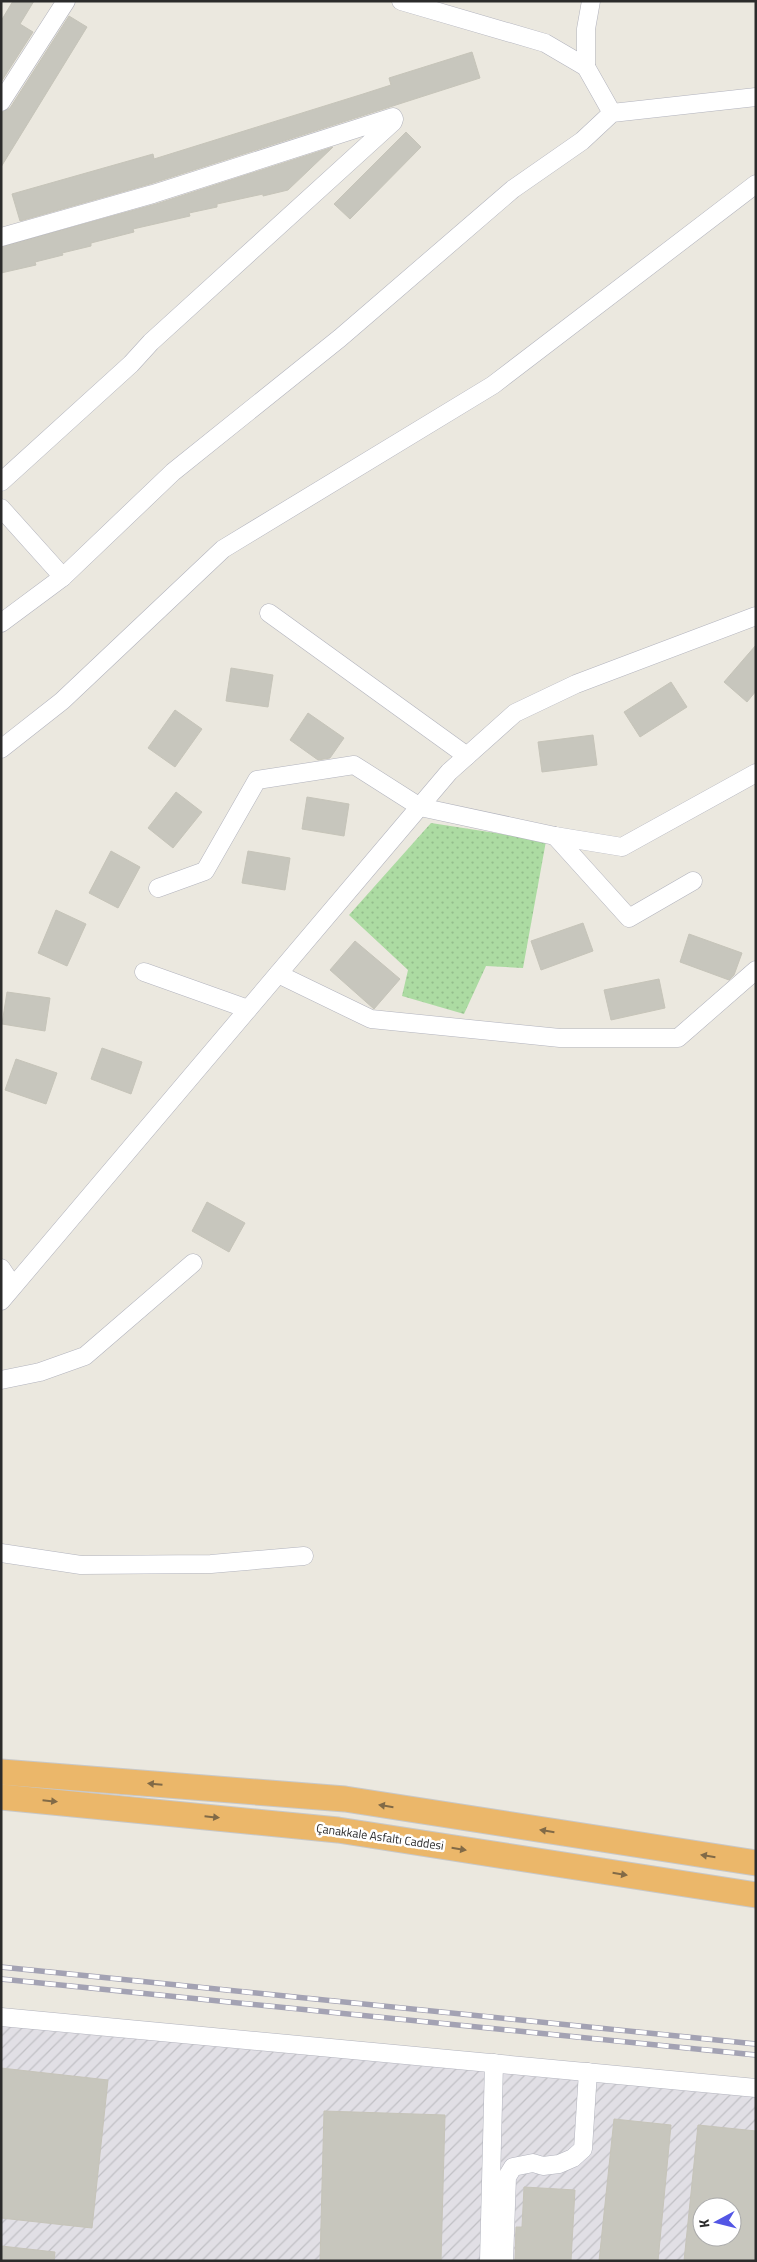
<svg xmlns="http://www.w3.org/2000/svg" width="757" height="2262" viewBox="0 0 757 2262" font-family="'Titillium Web',sans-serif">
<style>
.industrial{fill:url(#industrial-furrows);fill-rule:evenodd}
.park{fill:url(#park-dots)}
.building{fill:#c7c6bd;stroke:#c6c4b9;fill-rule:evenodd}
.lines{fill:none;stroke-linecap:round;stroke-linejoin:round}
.minor-casing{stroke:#b2b3bd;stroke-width:19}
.highway-casing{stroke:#c8c8c8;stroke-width:27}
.minor{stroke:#fff;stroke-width:18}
.highway{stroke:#ebb76a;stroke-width:25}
.rail-casing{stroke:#a3a2b3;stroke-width:5.5}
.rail{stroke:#fff;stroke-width:4;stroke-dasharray:11;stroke-linecap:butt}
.oneway{fill:#816a47}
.labels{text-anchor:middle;stroke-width:5;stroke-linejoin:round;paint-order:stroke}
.street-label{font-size:12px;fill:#2b2b2b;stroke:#fff}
</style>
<defs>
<pattern id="industrial-furrows" width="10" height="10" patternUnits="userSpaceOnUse" patternTransform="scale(1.25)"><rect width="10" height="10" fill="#e1dfe5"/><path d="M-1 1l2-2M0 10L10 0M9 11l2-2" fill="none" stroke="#c1c0c5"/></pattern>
<pattern id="park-dots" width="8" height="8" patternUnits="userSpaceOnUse" patternTransform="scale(1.25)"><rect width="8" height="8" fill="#acdba2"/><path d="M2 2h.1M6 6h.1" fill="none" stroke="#94bc8c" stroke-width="1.8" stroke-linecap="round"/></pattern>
</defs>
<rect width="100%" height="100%" fill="#ebe8df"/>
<path class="industrial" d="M1,2018l755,72v171h-755zM702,2207h30v30h-30z"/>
<polygon class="park" points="431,823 546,841 523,968 486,966 464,1014 402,996 408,970 349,915"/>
<g class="building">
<polygon points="13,1 34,1 20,24 33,32 1,82 1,21"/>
<polygon points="69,16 87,27 1,167 1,113 10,108"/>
<polygon points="472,52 480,78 150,184 20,221 12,194 153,154 154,159 363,94 391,85 389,78"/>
<polygon points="406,132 421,147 350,219 334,204"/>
<polygon points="333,147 288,190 263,196 263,194 217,204 217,207 189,213 190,216 133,229 134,232 91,243 91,246 62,253 63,255 35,262 36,265 1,273 1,247 156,204"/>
<polygon points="756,645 756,691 747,702 724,682"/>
<polygon points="231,668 273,675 268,707 226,701"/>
<polygon points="671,682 687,707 640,737 624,712"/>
<polygon points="175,710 202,729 175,767 148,748"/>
<polygon points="308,713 344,738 330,758 318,760 290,740"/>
<polygon points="593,735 597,765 542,772 538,742"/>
<polygon points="176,792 202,812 173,848 148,828"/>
<polygon points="307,797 349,804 344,836 302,829"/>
<polygon points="111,851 140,867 118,908 89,893"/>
<polygon points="248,851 290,858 285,890 242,883"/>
<polygon points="56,910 86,924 67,966 38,953"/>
<polygon points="583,923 593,951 541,970 531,941"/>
<polygon points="689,934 742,953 734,975 729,980 680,962"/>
<polygon points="355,941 400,979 374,1009 330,970"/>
<polygon points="659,979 665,1008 611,1020 604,990"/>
<polygon points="7,992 50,998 45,1031 2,1024"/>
<polygon points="102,1048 142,1062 131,1094 91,1079"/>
<polygon points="16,1059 57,1073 46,1104 5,1090"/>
<polygon points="207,1202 245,1223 229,1252 192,1231"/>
<polygon points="1,2068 108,2080 92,2228 1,2218"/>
<polygon points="324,2111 445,2115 441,2261 320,2261"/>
<polygon points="614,2119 671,2125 658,2261 599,2261"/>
<path d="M698,2125l58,6v130h-72zM702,2207h30v30h-30z"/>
<polygon points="524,2187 575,2190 571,2261 515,2261 516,2227 522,2227"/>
<polygon points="1,2246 55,2252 54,2261 1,2261"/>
</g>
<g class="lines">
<defs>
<g id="minor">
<polyline points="401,1 545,43 586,67 612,113"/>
<polyline points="586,67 586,29 591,1"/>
<polyline points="1,102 66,1"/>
<polyline points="1,237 153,194 393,117 394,119 393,122 151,342 131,364 1,482"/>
<polyline points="1,508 63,577"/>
<polyline points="269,613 467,756"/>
<polyline points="1,623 63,577 173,472 340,338 513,189 582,141 612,113 756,97"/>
<polyline points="1,749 62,701 223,549 493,385 756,184"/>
<polyline points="555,836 629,918 693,881"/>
<polyline points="158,888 205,871 257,780 354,765 420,807 555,836 622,847 756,773"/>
<polyline points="144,972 248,1009"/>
<polyline points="278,974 371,1019 560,1038 678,1038 756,970"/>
<polyline points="1,1268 13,1286"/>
<polyline points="1,1301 449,772 515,713 576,684 756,616"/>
<polyline points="1,1380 40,1372 85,1356 193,1263"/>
<polyline points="1,1553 81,1565 211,1564 304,1556"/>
<polyline points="1,2017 756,2088"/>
<polyline points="489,2261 494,2063"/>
<polyline points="504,2261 507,2177 513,2167 533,2163 543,2166 559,2164 573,2158 583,2149 588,2072"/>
</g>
<g id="highway">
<polyline points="1,1772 345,1799 756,1863"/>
<polyline points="1,1797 338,1830 756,1895"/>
</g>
</defs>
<use href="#minor" class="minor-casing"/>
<use href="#highway" class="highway-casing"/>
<use href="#minor" class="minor"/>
<use href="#highway" class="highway"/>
<defs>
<g id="rail">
<polyline points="1,1967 756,2044"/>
<polyline points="1,1979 756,2055"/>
</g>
</defs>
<use href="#rail" class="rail-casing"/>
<use href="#rail" class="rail"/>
</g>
<defs><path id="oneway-solid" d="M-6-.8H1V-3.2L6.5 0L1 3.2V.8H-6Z" transform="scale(1.25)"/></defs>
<g class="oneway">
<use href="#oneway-solid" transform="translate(155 1784) rotate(-175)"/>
<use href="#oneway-solid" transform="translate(50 1801) rotate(6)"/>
<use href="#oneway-solid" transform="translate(386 1806) rotate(-171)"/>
<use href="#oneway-solid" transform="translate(212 1817) rotate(6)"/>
<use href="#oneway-solid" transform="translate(547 1831) rotate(-171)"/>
<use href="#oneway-solid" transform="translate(459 1849) rotate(9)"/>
<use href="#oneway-solid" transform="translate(708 1856) rotate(-171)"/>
<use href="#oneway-solid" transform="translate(620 1874) rotate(9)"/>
</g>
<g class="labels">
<g class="street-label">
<text transform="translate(380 1837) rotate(8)" y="4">Çanakkale Asfaltı Caddesi</text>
</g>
</g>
<rect width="757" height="2262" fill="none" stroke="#2b2b2b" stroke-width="5"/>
<g transform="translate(717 2222) rotate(263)"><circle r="24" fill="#ffffff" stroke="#aaaaaa"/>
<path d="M0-4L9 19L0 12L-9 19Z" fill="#5356e5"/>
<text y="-8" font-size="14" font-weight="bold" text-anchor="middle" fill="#2b2b2b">K</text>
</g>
</svg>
